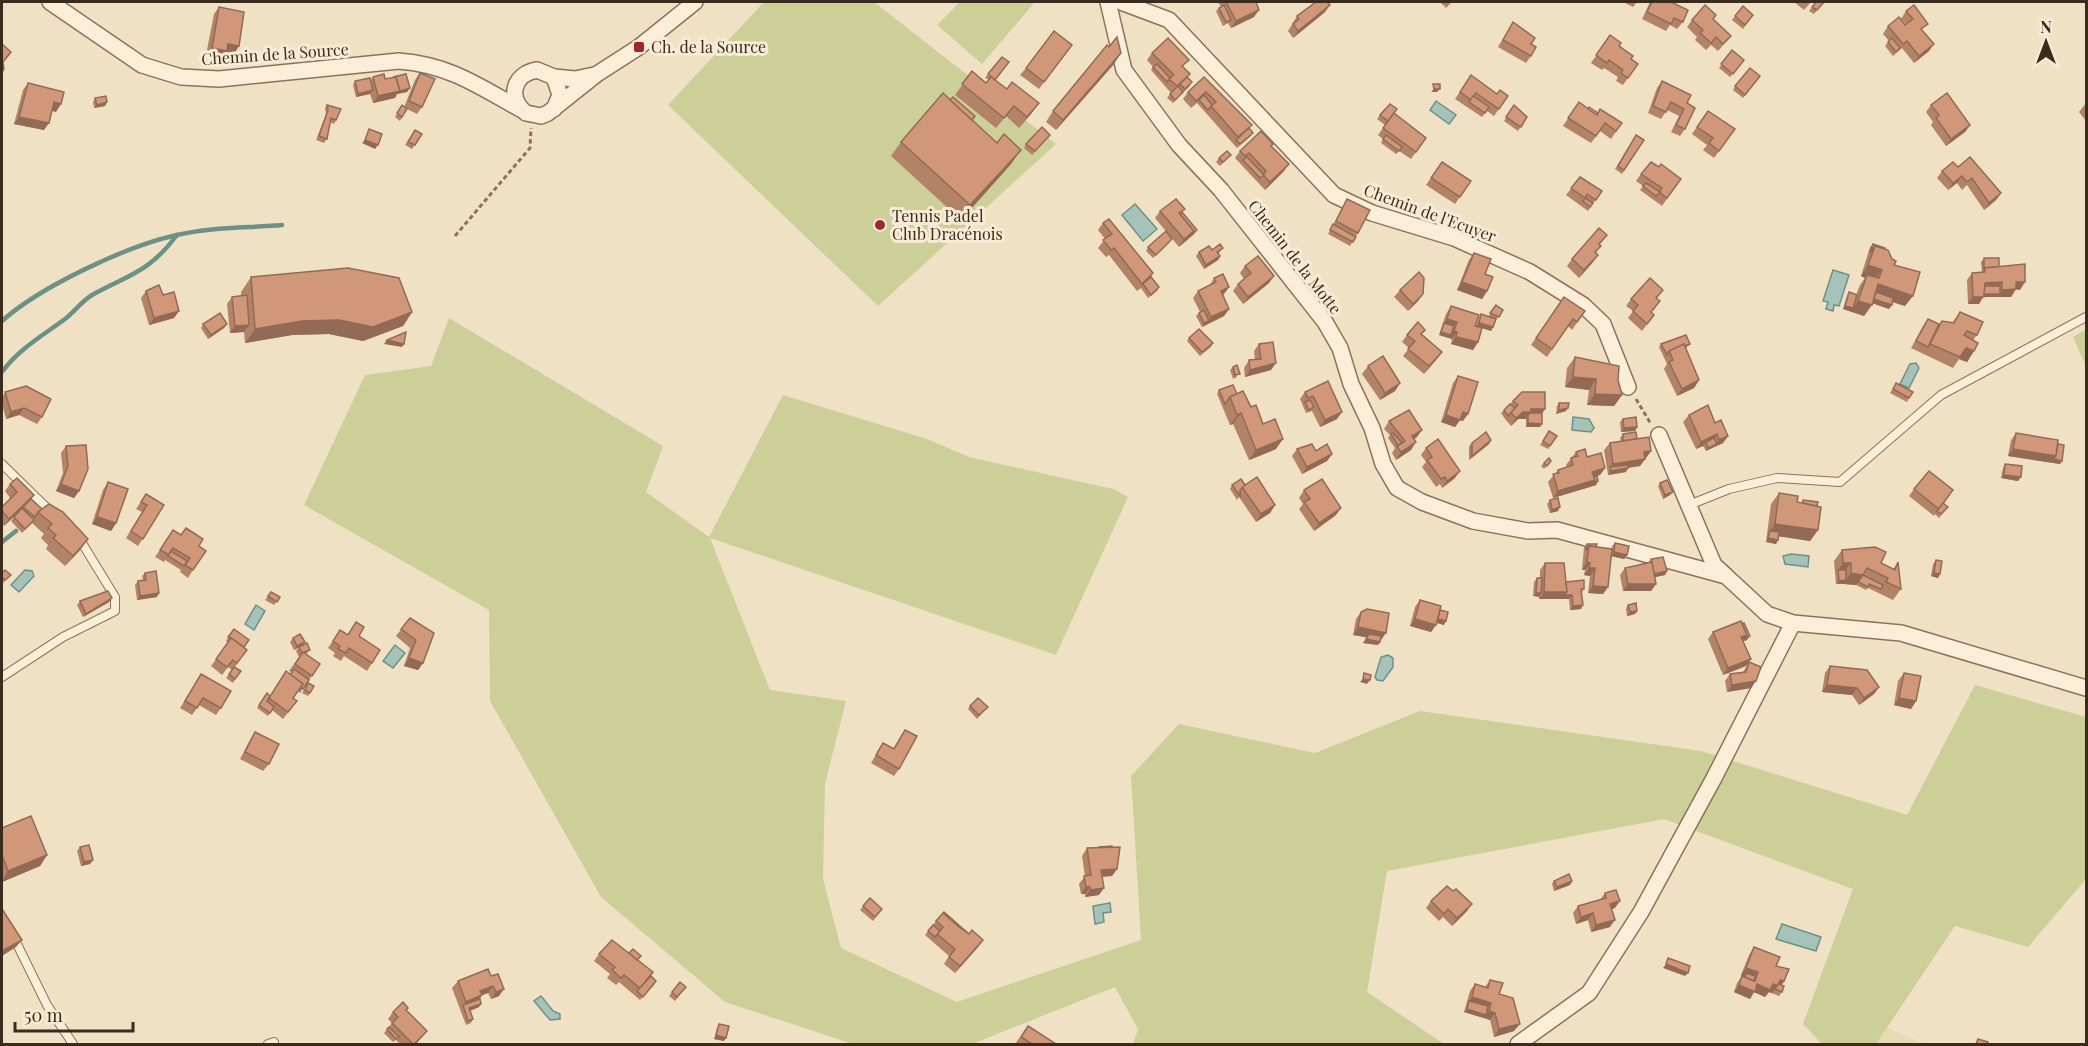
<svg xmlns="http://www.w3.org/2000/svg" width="2088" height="1046" viewBox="0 0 2088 1046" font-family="'Playfair Display',serif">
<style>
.farmland{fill:#e6dbb2}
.green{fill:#cccf98}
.water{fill:#a7c3b9;stroke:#6c9287;stroke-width:1.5}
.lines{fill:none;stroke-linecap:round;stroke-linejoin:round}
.stream{stroke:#6c9287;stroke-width:4.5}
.service-casing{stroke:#8c725a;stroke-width:10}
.minor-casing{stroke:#8c725a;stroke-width:18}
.path{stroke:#8c725a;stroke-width:3;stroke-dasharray:4.5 3;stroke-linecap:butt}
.service{stroke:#faeed9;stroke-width:8}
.minor{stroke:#faeed9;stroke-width:15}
.wall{fill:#b38368}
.shaded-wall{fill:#926a55}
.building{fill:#d09879;stroke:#926a55;stroke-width:1.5}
.poi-dot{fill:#9e272f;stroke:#f7ebd5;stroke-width:2}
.labels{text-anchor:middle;stroke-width:6;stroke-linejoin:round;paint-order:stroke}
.poi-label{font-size:16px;fill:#3b2b1e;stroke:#f7ebd5;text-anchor:start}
.street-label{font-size:16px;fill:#3b2b1e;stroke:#f7ebd5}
</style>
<rect width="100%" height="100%" fill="#f0e1c5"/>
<polygon class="farmland" points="1887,1028 1924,1044 1876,1044"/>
<g class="green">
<polygon points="764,2 874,2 1056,144 878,306 668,105"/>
<polygon points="960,2 1035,2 982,64 937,25"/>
<polygon points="449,318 663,446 646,492 709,537 783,395 927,439 969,457 1113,489 1128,497 1056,655 710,538 770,690 846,701 825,784 823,879 841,948 957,1002 1141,940 1131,776 1179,724 1315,753 1420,711 1701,751 1907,815 1975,685 2086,717 2086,879 2028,947 1955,926 1876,1044 1822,1044 1803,1024 1853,889 1664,819 1387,871 1367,992 1444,1044 1133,1044 1138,1029 1115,987 972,1044 853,1044 725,1002 601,897 490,701 489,610 304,505 365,375 431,366"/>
<polygon points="2086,329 2086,366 2073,337"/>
</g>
<g class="water">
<polygon points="1436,101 1456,115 1449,124 1430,110"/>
<polygon points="1135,204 1157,229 1143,241 1122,215"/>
<polygon points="1833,270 1849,275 1839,306 1834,305 1833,311 1826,309 1828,302 1823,301"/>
<polygon points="1916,363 1919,368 1909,388 1900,384 1910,364"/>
<polygon points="1573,417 1589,419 1594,428 1591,432 1572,430"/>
<polygon points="1791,554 1809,556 1808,567 1785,564 1783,556"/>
<polygon points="25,570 32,571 34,576 19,592 11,585"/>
<polygon points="256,605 265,611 254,630 245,624"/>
<polygon points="395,645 405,653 393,668 383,661"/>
<polygon points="1388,655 1393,658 1393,667 1383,681 1377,680 1375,677 1381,657"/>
<polygon points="1110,903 1111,912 1103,913 1104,922 1095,924 1093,906"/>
<polygon points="1782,924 1821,937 1816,951 1776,939"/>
<polygon points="541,996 553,1011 560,1014 560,1019 550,1020 534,1001"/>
</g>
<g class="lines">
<g class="stream">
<path d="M2,321c38,-34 124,-75 175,-86 33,-8 71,-7 105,-10"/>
<path d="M2,372c17,-23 40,-36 63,-53 9,-7 17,-18 27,-24 39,-21 57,-23 85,-60"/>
<polyline points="2,542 16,531"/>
</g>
<defs>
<g id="service">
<polyline points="2,464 53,514"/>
<polyline points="1689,505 1729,489 1777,478 1840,482 1941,395 2086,317"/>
<polyline points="2,677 63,637 115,611 115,597 79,538"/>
<polyline points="14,938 47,1005 73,1044"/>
<polyline points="268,1044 274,1042"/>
</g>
<g id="minor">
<path d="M50,2l92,63 39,12 38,2 180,-18c50,4 78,24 121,48"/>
<polyline points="1108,2 1124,70 1179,145 1221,190 1325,322 1340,348 1351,384 1372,428 1383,464 1397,488 1422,502 1473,521 1528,531 1557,530 1726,576 1767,614 1793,623 1901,633 2086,688"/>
<polyline points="1121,2 1169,20 1334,195 1372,213 1454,238 1530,272 1583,305 1603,324 1628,387"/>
<polyline points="554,77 575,79 594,75"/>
<path d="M554,109l6,-14 -6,-18 -17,-7c-24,4 -30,28 -11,43l15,3 7,-3 49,-39 42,-27 56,-45"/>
<polyline points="1659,435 1714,565 1726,576"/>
<polyline points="1518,1044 1589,993 1641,912 1714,778 1793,623"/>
</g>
</defs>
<use href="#service" class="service-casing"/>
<use href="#minor" class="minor-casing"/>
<g class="path">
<polyline points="455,236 530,148 531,128"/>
<polyline points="1636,399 1651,424"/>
</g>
<use href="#service" class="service"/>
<use href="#minor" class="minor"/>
</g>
<g class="wall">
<polygon points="1218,2 1256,2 1254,17 1231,28 1228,23 1223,26 1216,11 1219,8 1221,7"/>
<polygon points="1440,2 1452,2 1446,8"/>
<polygon points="1623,2 1637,2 1633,7"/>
<polygon points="1650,2 1671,2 1683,22 1677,29 1670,25 1666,31 1642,19"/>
<polygon points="1794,2 1811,2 1804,10"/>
<polygon points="1821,5 1814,14 1809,11 1812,7"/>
<polygon points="1743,6 1753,15 1743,29 1732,20"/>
<polygon points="219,7 234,54 226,52 222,58 206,55 214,14"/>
<polygon points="1906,11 1923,31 1929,51 1914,63 1902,48 1893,56 1885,46 1889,41 1883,34 1888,26 1905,25 1906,24 1901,19"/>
<polygon points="1325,12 1293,38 1288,31 1297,16"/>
<polygon points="1692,20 1713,20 1731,36 1718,51 1711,45 1706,50 1695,40 1697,37 1687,27"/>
<polygon points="1513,22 1531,44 1531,56 1526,63 1498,47"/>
<polygon points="1610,35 1619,46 1631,59 1638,64 1623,85 1616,81 1618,77 1604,68 1602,70 1591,63"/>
<polygon points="1072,45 1039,89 1020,75 1026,68"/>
<polygon points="1732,50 1744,60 1730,77 1719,68"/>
<polygon points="1152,53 1184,68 1190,74 1187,77 1190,86 1173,103 1167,98 1171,93 1151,70 1153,67 1147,60"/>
<polygon points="1002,57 995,80 1007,89 1039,103 1019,128 1006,116 996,128 955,95 972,71 986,83 989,80 985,78"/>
<polygon points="1114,64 1056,130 1046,122 1053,111"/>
<polygon points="420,73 422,107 417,114 407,109 400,121 395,117 402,105 404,107 415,80"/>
<polygon points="1471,75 1497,94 1508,96 1494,116 1487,111 1482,117 1455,99"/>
<polygon points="1760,76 1743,98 1733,90 1735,86"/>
<polygon points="373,77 385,79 410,88 407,92 397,94 395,98 373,103 370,94 356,97 353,85 355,81 371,80"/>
<polygon points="1204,77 1249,128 1251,136 1237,148 1197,103 1191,108 1183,99 1188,92"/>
<polygon points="1662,81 1687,103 1685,129 1680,136 1671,132 1679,116 1667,110 1661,119 1648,113 1657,88"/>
<polygon points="28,83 56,112 52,110 44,130 14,124 23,90"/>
<polygon points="95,98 107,102 105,106 94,108 93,102"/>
<polygon points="1579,102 1588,109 1622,123 1611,139 1600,131 1591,143 1563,126"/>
<polygon points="2086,103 2086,121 2079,112"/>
<polygon points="327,105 336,120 334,124 330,122 327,139 324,143 316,140 326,114 325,108"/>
<polygon points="1514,105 1527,117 1518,131 1504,121"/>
<polygon points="1931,105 1970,125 1965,132 1946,146 1931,125 1933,122 1926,112"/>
<polygon points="1708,111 1735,129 1714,158 1703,150 1707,145 1692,134"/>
<polygon points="1394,114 1426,138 1411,159 1399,151 1396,154 1381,143 1383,139 1378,135 1385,125 1377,119 1380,115"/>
<polygon points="415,130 422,134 412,149 405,145"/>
<polygon points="1050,135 1032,155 1024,148 1026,144"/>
<polygon points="1636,135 1644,140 1622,174 1615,169"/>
<polygon points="901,142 1011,164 961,220 891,156"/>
<polygon points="1271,146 1284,171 1265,190 1235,158 1240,151"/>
<polygon points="1219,158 1228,158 1220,166 1216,162"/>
<polygon points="1442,162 1471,181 1455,204 1426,185"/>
<polygon points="1659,167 1681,179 1662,206 1640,190 1643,186 1636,181 1641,174"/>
<polygon points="1958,167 2001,193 1996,200 1984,210 1967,185 1962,190 1957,183 1948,190 1937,178 1942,171"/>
<polygon points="1580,177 1602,191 1588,211 1566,195"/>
<polygon points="1347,199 1358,233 1350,246 1328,234"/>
<polygon points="1185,209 1182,212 1194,234 1179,247 1155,218 1160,211"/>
<polygon points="1103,223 1153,273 1151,277 1159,287 1157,291 1148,298 1141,288 1137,291 1109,255 1106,257 1098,248 1105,239 1098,230"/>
<polygon points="1607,235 1599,245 1593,262 1579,278 1567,266 1572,259"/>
<polygon points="1170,242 1153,258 1146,251 1148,247"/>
<polygon points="1873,244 1884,249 1892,259 1894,265 1905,306 1892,302 1889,309 1872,303 1864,316 1843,309 1847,296 1849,292 1856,295 1860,285 1865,278 1861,276 1870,247"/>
<polygon points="1223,248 1218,254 1220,256 1218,260 1204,269 1196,256 1199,252"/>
<polygon points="1474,253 1485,274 1487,291 1482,299 1457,290 1469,260"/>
<polygon points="1984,258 1999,267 2020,290 2016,289 2011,297 1983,297 1979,304 1968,304 1967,280 1972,273 1982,273 1981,262"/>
<polygon points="1245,266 1269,283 1243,304 1233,291 1238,284 1244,279 1240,273"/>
<polygon points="251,277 412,312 403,326 363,341 329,334 292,335 245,343 244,332 230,333 227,304 232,297 241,296 241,292"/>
<polygon points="1214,278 1229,287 1223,295 1229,309 1224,316 1202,327 1196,316 1200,312 1193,298 1198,291 1210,285"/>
<polygon points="1400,290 1423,294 1418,301 1408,311 1394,297"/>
<polygon points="146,291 163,295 179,311 174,318 149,325 141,298"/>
<polygon points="1564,297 1585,311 1572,330 1568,326 1547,357 1531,345"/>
<polygon points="1631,299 1657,299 1655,309 1651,312 1654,315 1642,331 1628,318 1633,311 1626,306"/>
<polygon points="1496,305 1503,310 1496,320 1495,320 1493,327 1491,331 1476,326 1479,318 1481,314 1488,317"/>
<polygon points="1451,306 1475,326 1478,342 1473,350 1451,344 1452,339 1439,335 1446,314"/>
<polygon points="1960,312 1977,335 1973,340 1974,351 1967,362 1959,359 1953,368 1911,348 1923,326 1928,319 1939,324 1942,321 1952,323"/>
<polygon points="203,324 227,324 224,328 208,339 201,328"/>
<polygon points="1422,334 1442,352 1424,374 1403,356 1409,348 1402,342 1407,335"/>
<polygon points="1189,338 1213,343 1211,347 1200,356 1187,341"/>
<polygon points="1259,344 1271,370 1245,377 1244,368 1249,360 1255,360 1254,351"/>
<polygon points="1661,344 1690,344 1686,348 1699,380 1694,388 1677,396 1664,369 1667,364 1659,347"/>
<polygon points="1575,357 1618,380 1622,395 1614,406 1587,405 1589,390 1565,387 1567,368"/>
<polygon points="1368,366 1400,383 1395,391 1380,400 1362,374"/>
<polygon points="1233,367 1237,377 1233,379 1230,370"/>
<polygon points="1458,376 1463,421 1460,420 1455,427 1441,422 1453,383"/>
<polygon points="1328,381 1337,419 1320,427 1312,411 1306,413 1300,399 1305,392"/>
<polygon points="1896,383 1909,398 1907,402 1890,393"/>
<polygon points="1219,390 1237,394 1251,407 1263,424 1276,449 1249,460 1233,424 1230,425 1217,394"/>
<polygon points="5,392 42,417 37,424 19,415 6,419 2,404 2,398"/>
<polygon points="1513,401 1542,413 1542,424 1540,427 1526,427 1526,419 1518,419 1511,426 1505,419 1501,413"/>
<polygon points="1559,403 1566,411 1556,414 1557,406"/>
<polygon points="1689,415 1715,423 1728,436 1723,443 1706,451 1703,446 1696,449 1683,422"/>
<polygon points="1623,419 1637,427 1635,431 1621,432 1620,422"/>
<polygon points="1389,421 1417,437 1414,439 1411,450 1396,460 1392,453 1395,448 1388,438 1390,435 1384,429"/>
<polygon points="1549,431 1557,436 1548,449 1540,445"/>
<polygon points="2016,433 2058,444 2062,461 2060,464 2008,456 2011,440"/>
<polygon points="1623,434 1637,439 1651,451 1640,466 1628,468 1626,472 1608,475 1604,450 1610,443 1621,441 1620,438"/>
<polygon points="1491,440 1489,444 1469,460 1469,446 1472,443"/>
<polygon points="66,446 79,491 74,498 56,491 63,473 61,453"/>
<polygon points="1426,448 1455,478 1442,488 1440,484 1436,487 1422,467 1426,462 1421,455"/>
<polygon points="1297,449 1316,451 1332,454 1327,461 1302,474 1292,456"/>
<polygon points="1576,452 1587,457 1605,468 1600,475 1597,476 1598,481 1596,485 1553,498 1548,482 1558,470 1567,467 1566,465"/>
<polygon points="1551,461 1544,469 1541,466 1544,463"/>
<polygon points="2005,464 2021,477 2018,481 2001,478 2003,468"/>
<polygon points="108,482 116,523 111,531 92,524 103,490"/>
<polygon points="1660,483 1670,495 1663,499 1658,486"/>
<polygon points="10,484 34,495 31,499 81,549 65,566 46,549 48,545 41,538 44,534 32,523 22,533 11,521 16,515 4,526 2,524 2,507 10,498 5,491"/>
<polygon points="1232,485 1245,485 1275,505 1270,513 1256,522 1239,497 1237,500 1230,489"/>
<polygon points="1914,489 1948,507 1939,518 1935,514 1934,516 1909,496"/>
<polygon points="1304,490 1336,515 1314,531 1299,509 1303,504 1299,498"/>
<polygon points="1779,493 1797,502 1801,503 1803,500 1817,506 1818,530 1810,541 1779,536 1776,544 1766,542 1771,504"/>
<polygon points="146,494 164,505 138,546 126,538 142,512 136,509"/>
<polygon points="1550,500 1558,511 1550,513 1547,504"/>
<polygon points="168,538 199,546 193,570 188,578 180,572 181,570 165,560 164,562 155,557"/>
<polygon points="1615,543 1627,555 1624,559 1611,556 1612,546"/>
<polygon points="1587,544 1596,547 1608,587 1603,594 1588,593 1590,576 1584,575 1585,570 1582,570 1584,547"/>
<polygon points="1842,550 1893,569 1898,562 1901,589 1893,600 1868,588 1866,590 1856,585 1844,584 1836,584 1834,561"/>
<polygon points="1651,559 1667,571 1665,575 1655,577 1656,584 1651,591 1623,591 1620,575 1625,568 1648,563"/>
<polygon points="1936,560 1940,574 1938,578 1931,576 1933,564"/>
<polygon points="1545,563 1566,582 1584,589 1582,592 1581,609 1570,610 1569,599 1539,599 1539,596 1533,596 1534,582 1537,578 1540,578 1540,570"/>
<polygon points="2,573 8,578 2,584"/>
<polygon points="145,573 157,597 137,600 135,585 138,581 143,580 142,576"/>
<polygon points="271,592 280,597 274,605 265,600"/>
<polygon points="112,598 109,602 83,617 77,605 80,601"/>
<polygon points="1420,600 1440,610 1444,625 1437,623 1431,632 1410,626 1415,607"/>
<polygon points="1628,605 1637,611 1635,614 1627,616 1626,608"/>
<polygon points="1361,612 1381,640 1378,645 1363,643 1367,637 1353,635 1356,619"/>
<polygon points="410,618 423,663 418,670 404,666 410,648 396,636"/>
<polygon points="234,629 244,647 247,650 235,667 241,671 233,683 226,678 232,670 228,667 222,675 211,666 228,643 226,641"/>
<polygon points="340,630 347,635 359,636 380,650 367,671 344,656 341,661 333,656 335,653 328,648"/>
<polygon points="1713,632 1747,640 1743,641 1751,659 1746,666 1723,675 1708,639"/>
<polygon points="293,638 305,642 302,645 308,653 305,654 320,664 300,693 298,691 293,698 297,701 283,719 272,710 268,716 257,708 267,693 270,696 290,674 291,672 289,671 299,657 296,651 299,647 294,650 290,642"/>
<polygon points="1749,662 1751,688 1727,692 1725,681 1730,674 1743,672"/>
<polygon points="1830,666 1879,687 1874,694 1859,705 1852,695 1822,692 1825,673"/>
<polygon points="1904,673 1916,701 1911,709 1894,705 1898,681"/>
<polygon points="201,674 221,708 216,715 199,705 192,715 180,708"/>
<polygon points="308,683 310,693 308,696 302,693"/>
<polygon points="970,706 988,707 977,719 968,709"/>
<polygon points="905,730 899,769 894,776 871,763 883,743 893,749"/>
<polygon points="255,732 269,764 263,771 240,759 250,740"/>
<polygon points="2,828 47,855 40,866 2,882"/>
<polygon points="80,847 93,860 90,864 81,866 77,851"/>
<polygon points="1099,847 1117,869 1112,876 1102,877 1099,895 1085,897 1085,894 1081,894 1079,884 1085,876 1082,856 1087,848 1098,848"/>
<polygon points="1554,881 1572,881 1570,885 1554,891 1552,884"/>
<polygon points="1453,891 1467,911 1452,926 1443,917 1439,921 1426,908 1431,901"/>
<polygon points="1605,893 1615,908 1612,909 1610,927 1591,932 1588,920 1576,924 1573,913 1578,906 1600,900"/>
<polygon points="870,898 880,912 873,921 860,910"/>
<polygon points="936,921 969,934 983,940 978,947 955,973 944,964 949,956 925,935"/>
<polygon points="1754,947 1776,966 1784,981 1782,985 1782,992 1779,996 1769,992 1765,997 1754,992 1750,999 1734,992 1737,983 1742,976 1744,976 1741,975 1749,955"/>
<polygon points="599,954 638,960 651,976 654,985 640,1000 619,982 616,985 607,978 610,974 594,961"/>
<polygon points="488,969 499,996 491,999 488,993 482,995 480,999 479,1007 470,1011 473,1019 471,1023 466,1025 452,988 458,981"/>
<polygon points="1490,980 1499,994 1514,1031 1494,1037 1490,1020 1464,1012 1470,991 1475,984 1485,987"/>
<polygon points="686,987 675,1001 669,996 672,992"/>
<polygon points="406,1010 427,1031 416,1044 400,1044 396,1040 393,1042 384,1033 392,1023 388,1019 393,1012"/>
<polygon points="719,1024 724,1041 714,1039 717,1028"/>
<polygon points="1028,1026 1056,1044 1015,1044"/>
</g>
<g class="shaded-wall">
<polygon points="1330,5 1325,12 1293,38 1298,31"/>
<polygon points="1259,10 1254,17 1231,28 1236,21"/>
<polygon points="228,44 239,46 234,54 226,52 222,58 206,55 212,48"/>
<polygon points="1934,44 1929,51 1914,63 1919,56"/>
<polygon points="1121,53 1114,64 1056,130 1063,120"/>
<polygon points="410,88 407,92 397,94 395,98 373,103 378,96"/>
<polygon points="1434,89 1440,89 1437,92 1431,92"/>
<polygon points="373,90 370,94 356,97 358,94"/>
<polygon points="54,102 61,104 56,112 49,110"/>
<polygon points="107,102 105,106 94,108 97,105"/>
<polygon points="1039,103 1031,114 1019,128 1027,117"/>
<polygon points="19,117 49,123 44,130 14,124"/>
<polygon points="1970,125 1965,132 1946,146 1951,139"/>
<polygon points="365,140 378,145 375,149 362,143"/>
<polygon points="1021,150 1011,164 961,220 970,205"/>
<polygon points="1289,164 1284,171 1265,190 1270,182"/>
<polygon points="1962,176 1957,183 1948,190 1953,183"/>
<polygon points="2001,193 1996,200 1984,210 1989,203"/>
<polygon points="1197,230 1194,234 1179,247 1184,239 1194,231"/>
<polygon points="1598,255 1593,262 1579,278 1584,270"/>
<polygon points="1220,256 1218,260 1204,269 1206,265"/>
<polygon points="1868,265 1882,270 1874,280 1867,275 1865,278 1861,276"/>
<polygon points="1274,276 1269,283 1243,304 1248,297"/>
<polygon points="1462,282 1487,291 1482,299 1457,290"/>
<polygon points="2002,282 1997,290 1983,290 1985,283"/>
<polygon points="2016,282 2025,282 2020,290 2016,289 2011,297 1983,297 1979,304 1968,304 1973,297 1983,294 2000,294 2002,290"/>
<polygon points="1878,284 1913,296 1905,306 1872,295"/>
<polygon points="1229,287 1224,294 1216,299 1221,291"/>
<polygon points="1423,294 1418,301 1408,311 1413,304"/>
<polygon points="1871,299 1892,305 1889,309 1869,302"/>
<polygon points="1858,301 1872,305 1864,316 1843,309 1845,306 1853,308"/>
<polygon points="1229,309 1224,316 1202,327 1204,323 1209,321 1211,317"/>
<polygon points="179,311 174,318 149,325 154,318"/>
<polygon points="412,312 403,326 363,341 329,334 292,335 245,343 255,329 302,321"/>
<polygon points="1447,319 1457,322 1452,329 1444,323"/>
<polygon points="1479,323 1493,327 1491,331 1476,326"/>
<polygon points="227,324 224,328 208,339 211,335"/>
<polygon points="249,325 244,332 230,333 235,326"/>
<polygon points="1454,331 1457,332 1452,339 1449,338"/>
<polygon points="1441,332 1451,335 1449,338 1439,335"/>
<polygon points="1456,337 1478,342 1473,350 1451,344"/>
<polygon points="387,340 404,344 402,347 384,344"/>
<polygon points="1966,348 1974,351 1967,362 1959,359"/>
<polygon points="1442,352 1437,359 1424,374 1429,366"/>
<polygon points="1276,363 1271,370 1245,377 1250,370"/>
<polygon points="1573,377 1596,379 1589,390 1565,387"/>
<polygon points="1699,380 1694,388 1677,396 1682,389"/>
<polygon points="1400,383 1395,391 1380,400 1385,393"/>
<polygon points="1595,394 1622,395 1614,406 1587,405"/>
<polygon points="24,408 19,415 6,419 11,412"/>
<polygon points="1568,408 1566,411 1556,414 1559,410"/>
<polygon points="1531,409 1545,409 1540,417 1528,415 1526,419 1518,419 1511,426 1516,418 1523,412"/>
<polygon points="1342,412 1337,419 1320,427 1325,420"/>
<polygon points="1463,412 1468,414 1463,421 1458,419"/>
<polygon points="1241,413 1233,424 1230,425 1237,415"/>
<polygon points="1446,415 1460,420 1455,427 1441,422"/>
<polygon points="1528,423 1542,424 1540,427 1526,427"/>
<polygon points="1637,427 1635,431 1621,432 1624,428"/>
<polygon points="1422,430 1417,437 1407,443 1412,436"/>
<polygon points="1717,434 1712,442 1706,442 1703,446 1696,449 1701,442"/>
<polygon points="1728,436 1723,443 1714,447 1719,440"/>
<polygon points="1283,439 1276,449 1249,460 1256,450"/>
<polygon points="1491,440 1489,444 1469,460 1472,456"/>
<polygon points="1416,442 1411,450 1396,460 1401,452"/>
<polygon points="1717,444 1714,447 1706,451 1708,448"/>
<polygon points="2013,449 2056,456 2062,461 2060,464 2008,456"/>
<polygon points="1651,451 1646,458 1639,459 1644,452"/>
<polygon points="1332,454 1327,461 1302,474 1307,467"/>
<polygon points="1645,459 1640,466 1611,470 1610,467 1613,464"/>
<polygon points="1605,468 1600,475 1587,479 1592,472"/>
<polygon points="1628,468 1626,472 1608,475 1611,471"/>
<polygon points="1460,471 1455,478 1442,488 1447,481"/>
<polygon points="2004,475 2021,477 2018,481 2001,478"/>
<polygon points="1595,480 1590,487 1553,498 1558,491"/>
<polygon points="1598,481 1596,485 1590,487 1592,483"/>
<polygon points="61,484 79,491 74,498 56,491"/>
<polygon points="1673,492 1670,495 1663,499 1665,495"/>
<polygon points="34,495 29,502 4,526 9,519"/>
<polygon points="1275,505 1270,513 1256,522 1261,514"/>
<polygon points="1560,507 1558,511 1550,513 1552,510"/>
<polygon points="1341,508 1336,515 1314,531 1319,523"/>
<polygon points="97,517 116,523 111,531 92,524"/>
<polygon points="1775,524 1818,530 1810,541 1769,535 1770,531"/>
<polygon points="1768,538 1778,540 1776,544 1766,542"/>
<polygon points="88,539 81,549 65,566 73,556"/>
<polygon points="1614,552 1627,555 1624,559 1611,556"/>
<polygon points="1587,562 1590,563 1585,570 1582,570"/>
<polygon points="1843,563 1851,563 1843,573 1838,570"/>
<polygon points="1589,568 1595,568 1590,576 1584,575"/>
<polygon points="1667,571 1665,575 1651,578 1654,574"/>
<polygon points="1851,573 1863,575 1856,585 1844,584 1836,584 1839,581 1846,580"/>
<polygon points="1934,573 1940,574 1938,578 1931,576"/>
<polygon points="1628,584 1656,584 1651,591 1623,591"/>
<polygon points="1593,586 1608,587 1603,594 1588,593"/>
<polygon points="1544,592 1567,592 1562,599 1539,599"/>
<polygon points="159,593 157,597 137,600 140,596"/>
<polygon points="1536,593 1541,593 1539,597 1533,596"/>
<polygon points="1564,595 1572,595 1569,599 1562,599"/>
<polygon points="112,598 109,602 83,617 86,614"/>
<polygon points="1583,605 1581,609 1570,610 1573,606"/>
<polygon points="1637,611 1635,614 1627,616 1630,612"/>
<polygon points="1436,618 1446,621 1444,625 1434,622"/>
<polygon points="1415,619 1436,625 1431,632 1410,626"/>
<polygon points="1358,627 1386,633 1381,640 1353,635"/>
<polygon points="1747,635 1750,636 1747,640 1736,644 1741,637"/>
<polygon points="1366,639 1380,642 1378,645 1363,643"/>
<polygon points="305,642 302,646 294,650 297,646"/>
<polygon points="409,658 423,663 418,670 404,666"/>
<polygon points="1751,659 1746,666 1723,675 1728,668"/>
<polygon points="1363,679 1370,680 1367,684 1360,682"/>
<polygon points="1756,681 1751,688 1727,692 1732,685"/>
<polygon points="1827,685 1857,688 1852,695 1822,692"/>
<polygon points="1879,687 1874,694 1859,705 1864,698"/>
<polygon points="1899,698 1916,701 1911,709 1894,705"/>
<polygon points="47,855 40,866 2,882 8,871"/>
<polygon points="93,860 90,864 81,866 84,862"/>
<polygon points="1117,869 1112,876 1096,877 1101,870"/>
<polygon points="1572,881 1570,885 1554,891 1557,887"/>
<polygon points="1086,887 1090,887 1085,894 1081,894"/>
<polygon points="1104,888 1099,895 1085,897 1090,890"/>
<polygon points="1620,901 1615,908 1605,911 1610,904"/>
<polygon points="1472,904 1467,911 1452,926 1457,918"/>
<polygon points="1593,913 1588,920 1576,924 1581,917"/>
<polygon points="1615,920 1610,927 1591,932 1596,925"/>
<polygon points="22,940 16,947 2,956 2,951"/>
<polygon points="983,940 978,947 955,973 960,966"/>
<polygon points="1666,964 1688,973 1685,976 1663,968"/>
<polygon points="1746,968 1758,972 1753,980 1746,973 1744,976 1741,975"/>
<polygon points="1780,980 1784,981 1779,989 1776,988 1772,993 1769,992 1765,997 1754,992 1750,999 1734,992 1739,985 1773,984"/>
<polygon points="493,986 488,993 475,998 480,991"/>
<polygon points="504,989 499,996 491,999 496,992"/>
<polygon points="482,995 477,1002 463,1005 466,1002"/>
<polygon points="1472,997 1491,1003 1486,1010 1469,1001"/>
<polygon points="481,1004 479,1007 467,1012 469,1008"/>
<polygon points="1467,1009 1486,1015 1484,1018 1464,1012"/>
<polygon points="1489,1011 1495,1013 1490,1020 1484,1018"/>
<polygon points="1520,1024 1514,1031 1494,1037 1499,1029"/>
<polygon points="427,1031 416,1044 414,1044"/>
<polygon points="716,1035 726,1038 724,1041 714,1039"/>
</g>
<g class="building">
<polygon points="1226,2 1256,2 1259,10 1236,21"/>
<polygon points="1316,2 1327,2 1330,5 1298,31 1293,24 1299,19 1297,16"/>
<polygon points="1652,2 1671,2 1688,10 1683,22 1674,18 1671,24 1647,12"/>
<polygon points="1816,2 1824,2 1817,10 1812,7"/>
<polygon points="1224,5 1231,20 1226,22 1219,8"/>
<polygon points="1705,5 1716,15 1713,19 1731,36 1723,44 1716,37 1711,43 1700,33 1703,30 1692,20"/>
<polygon points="1914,5 1928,24 1921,29 1934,44 1919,56 1907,41 1903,44 1888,26 1899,17 1905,25 1913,19 1906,11"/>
<polygon points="1743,6 1753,15 1745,25 1735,16"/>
<polygon points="219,7 244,12 239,46 228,44 227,51 212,48"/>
<polygon points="1513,22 1535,38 1531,44 1536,47 1531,56 1503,40"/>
<polygon points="1054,31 1072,45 1044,82 1026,68"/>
<polygon points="1610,35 1621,43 1619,46 1633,56 1631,59 1638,64 1628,78 1621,73 1623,70 1609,60 1607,63 1596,55"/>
<polygon points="1117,37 1121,53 1063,120 1053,111 1107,45 1109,47"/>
<polygon points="1168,38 1189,60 1182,66 1190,74 1177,86 1169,79 1174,75 1152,53"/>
<polygon points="1892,38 1900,48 1896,52 1888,42"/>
<polygon points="2,44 11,52 3,62 4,69 2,72"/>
<polygon points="1732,50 1744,60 1733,74 1721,64"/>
<polygon points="1002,57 1009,62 995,80 988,74"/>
<polygon points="1157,64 1170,78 1167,82 1153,67"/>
<polygon points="1750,68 1760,76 1745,95 1735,86"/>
<polygon points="972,71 986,83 991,77 1007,89 1012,82 1039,103 1027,117 1014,106 1004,118 962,84"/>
<polygon points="420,73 435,79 422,107 409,101"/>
<polygon points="384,74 385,79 396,77 400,91 378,96 373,77"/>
<polygon points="406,74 410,88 400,91 396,77 393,77"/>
<polygon points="1471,75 1497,94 1500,90 1508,96 1499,109 1476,93 1471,100 1460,92"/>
<polygon points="1187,77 1192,82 1185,89 1180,84"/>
<polygon points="1204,77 1252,125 1238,137 1211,106 1216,102 1206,92 1196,101 1188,92"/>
<polygon points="370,78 373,90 358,94 355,81"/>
<polygon points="1662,81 1691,95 1687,103 1695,108 1685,129 1676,125 1684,109 1671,102 1666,112 1653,106"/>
<polygon points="28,83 64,92 61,104 54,102 49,123 19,117"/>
<polygon points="1433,84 1440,84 1440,89 1434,89"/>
<polygon points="1178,86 1183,92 1175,100 1170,94"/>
<polygon points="943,93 997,143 1004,134 1021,150 970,205 901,142"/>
<polygon points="1947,93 1970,125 1951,139 1936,118 1939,115 1931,105"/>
<polygon points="1204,95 1212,105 1208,110 1199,100"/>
<polygon points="106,96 107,102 97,105 95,98"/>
<polygon points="1473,96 1489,107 1485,113 1469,102"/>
<polygon points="953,97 975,116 972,120 950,100"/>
<polygon points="1579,102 1597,115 1600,109 1622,123 1616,131 1605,123 1596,136 1568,118"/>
<polygon points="1390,104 1397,109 1388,121 1380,115"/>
<polygon points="327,105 341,109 336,120 331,118 327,139 319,136 328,110"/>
<polygon points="402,105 407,109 402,117 397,113"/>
<polygon points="1514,105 1527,117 1521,127 1506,117"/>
<polygon points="1589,107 1598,113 1597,115 1588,109"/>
<polygon points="1708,111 1735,129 1719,151 1709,143 1713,138 1697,127"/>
<polygon points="1394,113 1426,138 1416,152 1383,128"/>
<polygon points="1042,127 1050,135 1035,151 1026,144"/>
<polygon points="1249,128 1253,133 1240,144 1236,140"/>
<polygon points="369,129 382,134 378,145 365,140"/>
<polygon points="415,130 422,134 415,145 408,142"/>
<polygon points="1261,131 1273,144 1271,146 1289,164 1270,182 1263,175 1266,171 1249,153 1245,156 1240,151"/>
<polygon points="1386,135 1402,147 1399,151 1383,139"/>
<polygon points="1636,135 1644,140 1624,170 1618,166"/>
<polygon points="1227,151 1231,155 1223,162 1219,158"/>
<polygon points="1247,157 1264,175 1260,178 1243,160"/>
<polygon points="1970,157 2001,193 1989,203 1972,178 1967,182 1962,176 1953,183 1942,171 1953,162 1958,167"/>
<polygon points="1442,162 1471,181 1460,197 1431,178"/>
<polygon points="1651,162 1659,167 1661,164 1681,179 1667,198 1659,192 1662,188 1641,174"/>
<polygon points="1580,177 1602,191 1596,200 1587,194 1585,198 1571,188"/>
<polygon points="1646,183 1660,192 1656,196 1643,186"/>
<polygon points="1585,198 1593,203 1590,207 1583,201"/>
<polygon points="1176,199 1185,209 1179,213 1194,231 1184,239 1160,211"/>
<polygon points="1347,199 1370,210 1358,233 1336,221"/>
<polygon points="1182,212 1197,230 1191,235 1194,231 1180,214"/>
<polygon points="1109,219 1153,273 1142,284 1114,248 1111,250 1103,240 1112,234 1103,223"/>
<polygon points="1333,224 1356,237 1353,242 1330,230"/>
<polygon points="1599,228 1607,235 1599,244 1601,246 1595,252 1598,255 1584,270 1572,259"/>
<polygon points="1166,231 1172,239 1156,255 1148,247"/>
<polygon points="1220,244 1223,248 1217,252 1220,256 1206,265 1199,252 1209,246 1212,250"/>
<polygon points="1873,244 1885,248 1884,249 1875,246 1870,253"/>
<polygon points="1875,246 1888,250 1892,259 1896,261 1894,265 1920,272 1913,296 1878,284 1872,305 1858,301 1867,275 1879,278 1882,270 1868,265"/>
<polygon points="1474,253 1491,259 1485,274 1493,277 1487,291 1462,282"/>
<polygon points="1258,256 1274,276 1248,297 1238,284 1251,273 1245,266"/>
<polygon points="1984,258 1999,258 1999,267 1985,268 1984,269"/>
<polygon points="2025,264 2025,282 2016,282 2016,289 2002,290 2002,282 1985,283 1984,297 1973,297 1972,273 1985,272 1985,268"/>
<polygon points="348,268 399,278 412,312 373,327 339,320 302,321 255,329 251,277"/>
<polygon points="1419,272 1424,278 1423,294 1413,304 1400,290"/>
<polygon points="1223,274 1229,287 1221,291 1229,309 1211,317 1198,291 1216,282 1214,278"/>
<polygon points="1151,277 1159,287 1151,295 1143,284"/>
<polygon points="1650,278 1663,290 1656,298 1660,301 1651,312 1654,315 1647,324 1633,311 1638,305 1631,299"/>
<polygon points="159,285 163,295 174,292 179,311 154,318 146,291"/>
<polygon points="1985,286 2000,286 2000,294 1984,294"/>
<polygon points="1849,292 1857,295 1853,308 1845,306"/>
<polygon points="1876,292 1893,298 1892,305 1874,299"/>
<polygon points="247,295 249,325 235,326 232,297"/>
<polygon points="1564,297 1585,311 1577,322 1573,319 1552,349 1536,338"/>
<polygon points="1496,305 1503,310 1499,317 1490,313"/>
<polygon points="1451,306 1479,315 1475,326 1482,328 1478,342 1456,337 1457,332 1454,331 1457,322 1447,319"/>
<polygon points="1204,310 1209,321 1204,323 1199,313"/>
<polygon points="1960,312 1983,322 1977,335 1967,331 1964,335 1978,343 1974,351 1966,348 1960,357 1930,344 1942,321 1954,323"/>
<polygon points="220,313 227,324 211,335 203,324"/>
<polygon points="1481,314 1496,319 1493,327 1479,323"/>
<polygon points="1928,319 1939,324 1928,347 1916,341"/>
<polygon points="1418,322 1425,330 1421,334 1442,352 1429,366 1408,349 1415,341 1407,335"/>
<polygon points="1444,323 1454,326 1451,335 1441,332"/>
<polygon points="1199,329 1213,343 1202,352 1189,338"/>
<polygon points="406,332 404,344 387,340"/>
<polygon points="1686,335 1690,344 1685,346 1684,344 1669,351 1667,355 1661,344"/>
<polygon points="1273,342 1276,363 1250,370 1249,360 1261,359 1259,344"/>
<polygon points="1684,344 1699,380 1682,389 1669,362 1673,360 1669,351"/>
<polygon points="1383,356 1400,383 1385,393 1368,366"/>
<polygon points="1575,357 1619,366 1618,380 1622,395 1595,394 1596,379 1573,377"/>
<polygon points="1237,365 1240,374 1235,375 1233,367"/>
<polygon points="1458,376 1478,382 1468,414 1463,412 1460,420 1446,415"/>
<polygon points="1328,381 1342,412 1325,420 1313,396 1308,398 1305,392"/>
<polygon points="1896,383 1913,392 1909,398 1893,389"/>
<polygon points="1233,385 1237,394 1230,397 1225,404 1219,390"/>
<polygon points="26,386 51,399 42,417 24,408 11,412 5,392"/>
<polygon points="1243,391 1251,407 1256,405 1263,424 1275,419 1283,439 1256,450 1241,413 1237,415 1230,397"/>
<polygon points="1522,392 1545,392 1545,409 1531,409 1531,412 1523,412 1516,418 1510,412 1518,405 1513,401"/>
<polygon points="1310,400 1314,407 1309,410 1305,402"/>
<polygon points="1559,403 1569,403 1568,408 1559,410"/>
<polygon points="1510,404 1515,408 1508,416 1504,410"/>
<polygon points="1708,405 1715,423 1721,420 1728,436 1719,440 1717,434 1701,442 1689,415"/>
<polygon points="1409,410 1422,430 1412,436 1416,442 1401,452 1397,446 1405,441 1389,421"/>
<polygon points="1530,413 1542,413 1542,424 1528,423 1528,415"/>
<polygon points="1636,417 1637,427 1624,428 1623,419"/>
<polygon points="1549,431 1557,436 1550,446 1543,441"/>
<polygon points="1486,432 1491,440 1472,456 1472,443"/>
<polygon points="1636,432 1637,439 1623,441 1623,434"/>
<polygon points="1393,433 1402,443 1398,445 1391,434"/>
<polygon points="2016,433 2058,440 2056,456 2013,449"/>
<polygon points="1649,437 1651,451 1644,452 1645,459 1613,464 1610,443"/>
<polygon points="1714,438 1717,444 1708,448 1706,442"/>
<polygon points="1438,439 1460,471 1447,481 1445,477 1441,479 1427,460 1432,457 1426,448"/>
<polygon points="1312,444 1316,451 1327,444 1332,454 1307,467 1297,449"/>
<polygon points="2058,444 2064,445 2062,461 2054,459 2056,456"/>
<polygon points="86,445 88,469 79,491 61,484 68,466 66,446"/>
<polygon points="1585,449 1587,457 1601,453 1605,468 1592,472 1595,480 1558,491 1553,474 1559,473 1558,470 1573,465 1571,458 1578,456 1576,452"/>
<polygon points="1549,458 1551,461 1547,466 1544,463"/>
<polygon points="2005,464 2022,466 2021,477 2004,475"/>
<polygon points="1628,465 1628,468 1611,471 1610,467"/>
<polygon points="1929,471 1953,490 1939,509 1914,489"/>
<polygon points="1597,476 1598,481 1592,483 1595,480 1594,477"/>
<polygon points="1257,477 1275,505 1261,514 1242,487"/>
<polygon points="17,478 34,495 9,519 2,511 2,507 17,492 10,484"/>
<polygon points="1241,479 1245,485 1240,490 1240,496 1232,485"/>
<polygon points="1322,479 1341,508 1319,523 1304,502 1310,499 1304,490"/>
<polygon points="1667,480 1673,492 1665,495 1660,483"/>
<polygon points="108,482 128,489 116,523 97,517"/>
<polygon points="1779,493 1798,496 1797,502 1821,507 1818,530 1775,524"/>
<polygon points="146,494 164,505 143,539 131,531 147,505 141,502"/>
<polygon points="1558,498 1560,507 1552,510 1550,500"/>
<polygon points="31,499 42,509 38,512 35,517 23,507"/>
<polygon points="1803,500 1818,502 1817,506 1803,503"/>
<polygon points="1943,503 1948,507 1941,514 1937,511"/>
<polygon points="49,504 63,512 88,539 73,556 53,538 56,535 48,528 52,524 38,512"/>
<polygon points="22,508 34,520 25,529 14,517"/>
<polygon points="186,528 203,539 199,546 206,551 193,570 185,565 190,558 173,548 169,555 160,550 173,530 181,535"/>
<polygon points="1770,531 1779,532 1778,540 1768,538"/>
<polygon points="1615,543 1629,546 1627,555 1614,552"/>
<polygon points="1587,544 1597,544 1596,547 1589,546 1586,550"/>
<polygon points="1589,546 1612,549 1608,587 1593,586 1595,568 1589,568 1590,563 1587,562"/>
<polygon points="1875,547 1886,552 1881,563 1895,570 1898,562 1901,589 1886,582 1888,578 1867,568 1863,575 1851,573 1851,563 1843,563 1842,550"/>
<polygon points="171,551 187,561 184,566 168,556"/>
<polygon points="1663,557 1667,571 1654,574 1651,559"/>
<polygon points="1936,560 1942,561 1940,574 1934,573"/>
<polygon points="1652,562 1656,584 1628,584 1625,568"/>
<polygon points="1545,563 1564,563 1567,592 1544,592"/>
<polygon points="5,570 11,575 5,580 2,577 2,573"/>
<polygon points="1838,570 1846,570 1846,580 1839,581"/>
<polygon points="156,571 159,593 140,596 138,581 146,580 145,573"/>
<polygon points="1863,575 1883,585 1881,589 1869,584 1868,587 1858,582"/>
<polygon points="1537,578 1542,578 1541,593 1536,593"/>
<polygon points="1584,580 1584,589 1581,589 1583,605 1573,606 1572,595 1564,595 1567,592 1566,582"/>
<polygon points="108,591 112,598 86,614 80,601"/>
<polygon points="271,592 280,597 277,602 268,596"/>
<polygon points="1420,600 1441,606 1436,625 1415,619"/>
<polygon points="1636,603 1637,611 1630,612 1628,605"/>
<polygon points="1367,609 1389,613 1386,633 1358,627 1361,612"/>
<polygon points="1440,610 1448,612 1446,621 1438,619"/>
<polygon points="410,618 434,633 423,663 409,658 416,640 401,629"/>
<polygon points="1741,621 1747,635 1741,637 1751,659 1728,668 1713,632"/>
<polygon points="356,622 364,627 359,636 380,650 372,663 349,648 346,653 338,649 340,646 333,641 340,630 348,635"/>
<polygon points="1742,623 1744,623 1750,636 1744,638 1747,635"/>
<polygon points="234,629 249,640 244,647 231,638 231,639 228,637"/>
<polygon points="300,634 305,642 297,646 293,638"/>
<polygon points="1369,634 1381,636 1380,642 1366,639"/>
<polygon points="231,638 247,650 237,663 233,660 227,667 216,659"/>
<polygon points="307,643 310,650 302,653 299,647"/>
<polygon points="303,652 320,664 312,676 295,664"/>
<polygon points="1749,662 1761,667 1756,681 1732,685 1730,674 1746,672"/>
<polygon points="1830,666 1867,670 1879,687 1864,698 1857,688 1827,685"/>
<polygon points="234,667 241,671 235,679 229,674"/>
<polygon points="294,669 309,680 303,689 301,688 303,684 290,675"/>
<polygon points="286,671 303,684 293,698 297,701 288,712 269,698"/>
<polygon points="1364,673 1371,675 1370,680 1363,679"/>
<polygon points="1904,673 1921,676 1916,701 1899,698"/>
<polygon points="201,674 231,691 221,708 203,698 197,708 185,701"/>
<polygon points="308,683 314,686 310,693 305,690"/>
<polygon points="267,693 270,696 267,701 274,707 270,713 259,705"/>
<polygon points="978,698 988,707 979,715 970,706"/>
<polygon points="905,730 917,736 899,769 876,755 883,743 894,749"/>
<polygon points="255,732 279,744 269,764 245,752"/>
<polygon points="31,816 47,855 8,871 2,855 2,828"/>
<polygon points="89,845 93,860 84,862 80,847"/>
<polygon points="1112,846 1112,848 1099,848 1099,847"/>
<polygon points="1120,847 1117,869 1101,870 1104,888 1090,890 1090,887 1086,887 1084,876 1091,875 1087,848"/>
<polygon points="1569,874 1572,881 1557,887 1554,881"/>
<polygon points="1447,886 1453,891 1456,889 1472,904 1457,918 1448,909 1444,914 1431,901"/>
<polygon points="1616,890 1620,901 1610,904 1615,920 1596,925 1593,913 1581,917 1578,906 1606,898 1605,893"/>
<polygon points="870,898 882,909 875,917 863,906"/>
<polygon points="2,909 22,940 2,951"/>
<polygon points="944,912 969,934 958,926 943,914"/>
<polygon points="943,913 958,926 969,934 972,930 983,940 960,966 949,957 955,949 937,934 943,927 936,921"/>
<polygon points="933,925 940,931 935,937 928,931"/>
<polygon points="612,940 653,972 640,988 624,975 621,978 612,970 615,967 599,954"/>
<polygon points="1754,947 1780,957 1776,966 1789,969 1784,981 1780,980 1778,986 1773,984 1770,990 1757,984 1755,992 1739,985 1742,976 1755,981 1758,972 1746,968"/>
<polygon points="633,949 641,956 637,960 629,953"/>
<polygon points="1668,958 1690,966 1688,973 1666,964"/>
<polygon points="488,969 491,976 498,974 504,989 496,992 493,986 480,991 482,995 466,1002 458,981"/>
<polygon points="1746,973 1755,976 1754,981 1745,977"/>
<polygon points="651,976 656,981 643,997 637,991"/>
<polygon points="1490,980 1503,983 1499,994 1513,998 1520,1024 1499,1029 1495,1013 1489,1011 1491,1003 1472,997 1475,984 1488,988"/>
<polygon points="680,982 686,987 677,997 672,992"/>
<polygon points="1778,984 1784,986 1782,992 1775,989"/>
<polygon points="480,999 481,1004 469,1008 473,1019 468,1021 463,1005"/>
<polygon points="1469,1001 1488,1006 1486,1015 1467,1009"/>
<polygon points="403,1002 408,1008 406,1010 427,1031 414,1044 413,1044 392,1023 398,1017 393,1012"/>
<polygon points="719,1024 729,1026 726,1038 716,1035"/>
<polygon points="1028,1026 1056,1044 1032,1044 1021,1037"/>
<polygon points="389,1027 399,1037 396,1039 387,1029"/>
<polygon points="1978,1039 1988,1042 1987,1044 1976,1044"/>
</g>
<g class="poi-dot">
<rect x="633" y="41" width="12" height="12" rx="3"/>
<circle cx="880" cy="225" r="6"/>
</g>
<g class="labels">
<g class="poi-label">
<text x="651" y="53">Ch. de la Source</text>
<text x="892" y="222">Tennis Padel<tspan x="892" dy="18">Club Dracénois</tspan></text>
</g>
<g class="street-label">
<text transform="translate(275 54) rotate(-4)" y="6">Chemin de la Source</text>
<text transform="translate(1430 213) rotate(20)" y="6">Chemin de l'Ecuyer</text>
<text transform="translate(1295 257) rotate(52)" y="6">Chemin de la Motte</text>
</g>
</g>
<rect width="2088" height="1046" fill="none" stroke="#3b2b1e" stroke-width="6"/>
<g transform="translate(2046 42)" stroke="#f7ebd5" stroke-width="4.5" paint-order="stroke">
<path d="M0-4.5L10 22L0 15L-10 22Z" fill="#3b2b1e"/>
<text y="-9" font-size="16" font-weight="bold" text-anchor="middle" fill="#3b2b1e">N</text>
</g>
<path d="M15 1022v9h118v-9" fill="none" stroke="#3b2b1e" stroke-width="3"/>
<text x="24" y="1022" font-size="18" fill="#3b2b1e" stroke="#f7ebd5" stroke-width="4.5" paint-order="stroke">50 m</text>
</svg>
